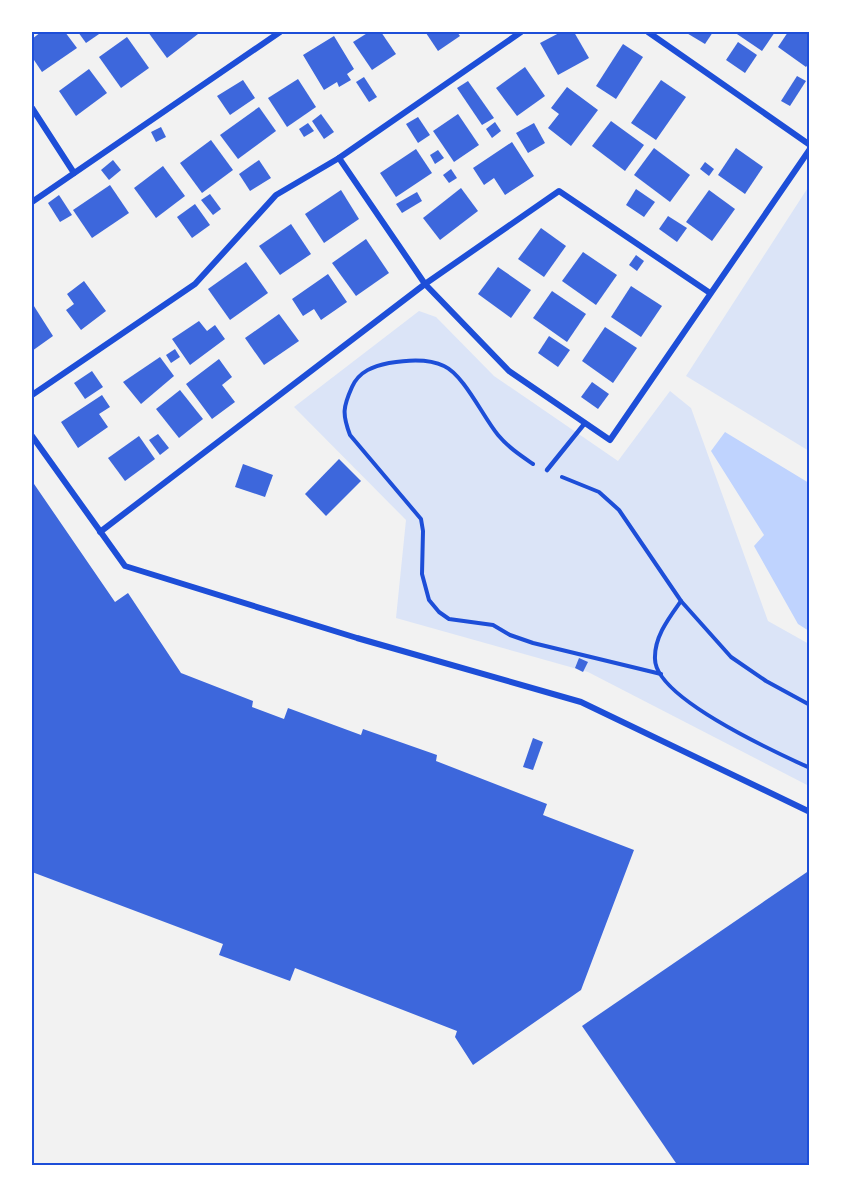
<svg xmlns="http://www.w3.org/2000/svg" width="841" height="1197" viewBox="0 0 841 1197" font-family="Signika,sans-serif">
<style>
.green{fill:#dbe4f7}
.water{fill:#bfd3fe}
.building{fill:#3d67dc}
.lines{fill:none;stroke-linecap:round;stroke-linejoin:round}
.path{stroke:#1d4ed8;stroke-width:4}
.service{stroke:#1d4ed8;stroke-width:4.5}
.minor{stroke:#1d4ed8;stroke-width:6}
.neatline{fill:none;stroke:#1d4ed8;stroke-width:2}
</style>
<rect width="100%" height="100%" fill="#f2f2f2"/>
<g class="green">
<polygon points="809,186 809,451 686,376"/>
<polygon points="419,311 436,317 494,376 618,461 670,391 691,408 768,621 809,644 809,786 588,672 396,618 406,520 294,407"/>
</g>
<polygon class="water" points="725,432 809,483 809,631 798,624 754,546 764,535 711,451"/>
<g class="building">
<polygon points="41,32 65,32 77,48 42,72 32,57 32,39"/>
<polygon points="78,32 102,32 86,43"/>
<polygon points="148,32 196,32 198,34 167,58"/>
<polygon points="369,32 381,32 396,54 372,70 353,42"/>
<polygon points="428,32 457,32 460,36 438,51 426,33"/>
<polygon points="561,32 574,32 589,58 558,75 540,43"/>
<polygon points="685,32 713,32 705,44"/>
<polygon points="734,32 775,32 762,51"/>
<polygon points="788,32 810,32 810,62 806,67 778,47"/>
<polygon points="334,36 354,69 347,74 351,80 339,87 337,82 324,90 303,55"/>
<polygon points="127,37 149,68 121,88 99,57"/>
<polygon points="738,42 757,55 745,73 726,60"/>
<polygon points="623,44 643,57 616,99 596,86"/>
<polygon points="525,67 545,96 517,116 496,88"/>
<polygon points="89,69 107,93 76,116 59,91"/>
<polygon points="797,76 806,81 790,106 781,101"/>
<polygon points="364,77 377,97 369,102 356,82"/>
<polygon points="298,79 316,107 287,127 268,98"/>
<polygon points="243,80 255,98 230,115 217,96"/>
<polygon points="661,80 686,97 656,140 631,123"/>
<polygon points="468,81 494,118 482,125 457,88"/>
<polygon points="567,87 598,110 571,146 548,128 559,114 551,108"/>
<polygon points="259,107 276,131 238,159 220,135"/>
<polygon points="321,114 334,132 324,139 312,121"/>
<polygon points="458,114 479,145 454,162 433,131"/>
<polygon points="418,117 430,135 418,143 406,124"/>
<polygon points="611,121 644,145 625,171 592,146"/>
<polygon points="495,122 501,131 492,138 486,129"/>
<polygon points="308,123 314,131 304,137 299,129"/>
<polygon points="534,123 545,143 528,153 516,133"/>
<polygon points="161,127 166,137 156,142 151,132"/>
<polygon points="211,140 233,170 202,193 180,163"/>
<polygon points="512,142 534,176 505,195 494,178 484,185 473,168"/>
<polygon points="654,148 690,175 670,202 634,175"/>
<polygon points="736,148 763,167 745,194 718,175"/>
<polygon points="416,149 432,173 396,197 380,173"/>
<polygon points="438,150 444,158 435,164 430,155"/>
<polygon points="113,160 121,170 109,180 101,170"/>
<polygon points="259,160 271,178 250,191 239,174"/>
<polygon points="705,162 714,169 709,176 700,169"/>
<polygon points="163,166 185,196 156,218 134,188"/>
<polygon points="451,169 457,178 449,183 443,175"/>
<polygon points="110,185 129,213 92,238 73,210"/>
<polygon points="461,188 478,211 440,240 423,218"/>
<polygon points="636,189 655,202 644,217 626,205"/>
<polygon points="341,190 359,219 324,243 305,214"/>
<polygon points="709,190 735,209 712,241 686,222"/>
<polygon points="417,192 422,201 402,213 396,204"/>
<polygon points="210,194 221,209 213,215 201,200"/>
<polygon points="59,195 72,215 60,222 48,203"/>
<polygon points="195,204 210,225 192,238 177,217"/>
<polygon points="668,216 687,228 677,242 659,229"/>
<polygon points="291,224 311,254 280,275 259,246"/>
<polygon points="541,228 566,246 544,277 518,259"/>
<polygon points="366,239 389,273 356,296 332,263"/>
<polygon points="583,252 617,275 596,305 562,281"/>
<polygon points="636,255 644,261 637,271 629,265"/>
<polygon points="246,262 268,293 230,320 208,289"/>
<polygon points="498,267 531,290 511,318 478,294"/>
<polygon points="328,274 347,302 321,320 314,309 303,316 292,299"/>
<polygon points="84,281 106,311 81,330 66,310 74,304 67,294"/>
<polygon points="631,286 662,306 641,337 611,317"/>
<polygon points="552,291 586,314 567,342 533,318"/>
<polygon points="32,303 53,336 32,351"/>
<polygon points="279,314 299,341 264,365 245,338"/>
<polygon points="199,321 207,331 215,325 225,339 190,365 172,339"/>
<polygon points="605,327 637,348 613,383 582,361"/>
<polygon points="549,336 570,350 558,367 538,353"/>
<polygon points="175,349 180,357 171,363 166,355"/>
<polygon points="160,357 174,376 141,404 123,382"/>
<polygon points="219,359 232,377 222,385 235,402 212,419 186,384"/>
<polygon points="92,371 103,387 85,399 74,383"/>
<polygon points="592,382 609,394 598,409 581,397"/>
<polygon points="180,390 203,419 179,438 156,409"/>
<polygon points="102,395 110,407 99,414 108,427 78,448 61,422"/>
<polygon points="158,434 169,448 160,455 149,440"/>
<polygon points="139,436 155,459 125,481 108,458"/>
<polygon points="339,459 361,481 326,516 305,494"/>
<polygon points="243,464 273,475 265,497 235,487"/>
<polygon points="32,481 115,602 128,593 181,673 253,701 252,707 284,719 288,708 361,735 363,729 437,755 436,761 547,804 543,815 634,850 581,990 473,1065 455,1037 457,1031 295,968 290,981 219,955 223,944 32,872"/>
<polygon points="579,658 588,662 583,672 575,668"/>
<polygon points="533,738 543,742 533,770 523,767"/>
<polygon points="810,870 810,1166 678,1166 582,1026"/>
</g>
<g class="lines">
<g class="path">
<path d="M533,464c-13,-9 -25,-17 -35,-29 -15,-18 -34,-60 -54,-69 -16,-8 -38,-6 -55,-3 -15,3 -30,8 -37,24 -9,20 -10,27 -2,48l71,84 2,12 -1,43 7,26 10,12 10,7 44,6 17,10 23,8 128,31"/>
<polyline points="562,477 599,492 619,510 681,601 731,657 766,681 810,705"/>
<path d="M681,601c-12,17 -27,36 -26,58 0,39 122,94 155,109"/>
</g>
<polyline class="service" points="547,470 585,423"/>
<g class="minor">
<polyline points="648,32 810,145"/>
<polyline points="32,108 74,173"/>
<polyline points="339,158 425,284 509,371 610,440 810,149"/>
<polyline points="32,202 280,32"/>
<polyline points="32,395 195,284 276,195 339,158 521,32"/>
<polyline points="32,436 125,566 357,638 581,702 810,812"/>
<polyline points="100,532 425,284 559,191 710,293"/>
</g>
</g>
<rect width="841" height="1197" fill="none" stroke="#ffffff" stroke-width="66"/>
<rect x="33" y="33" width="775" height="1131" class="neatline"/>
</svg>
